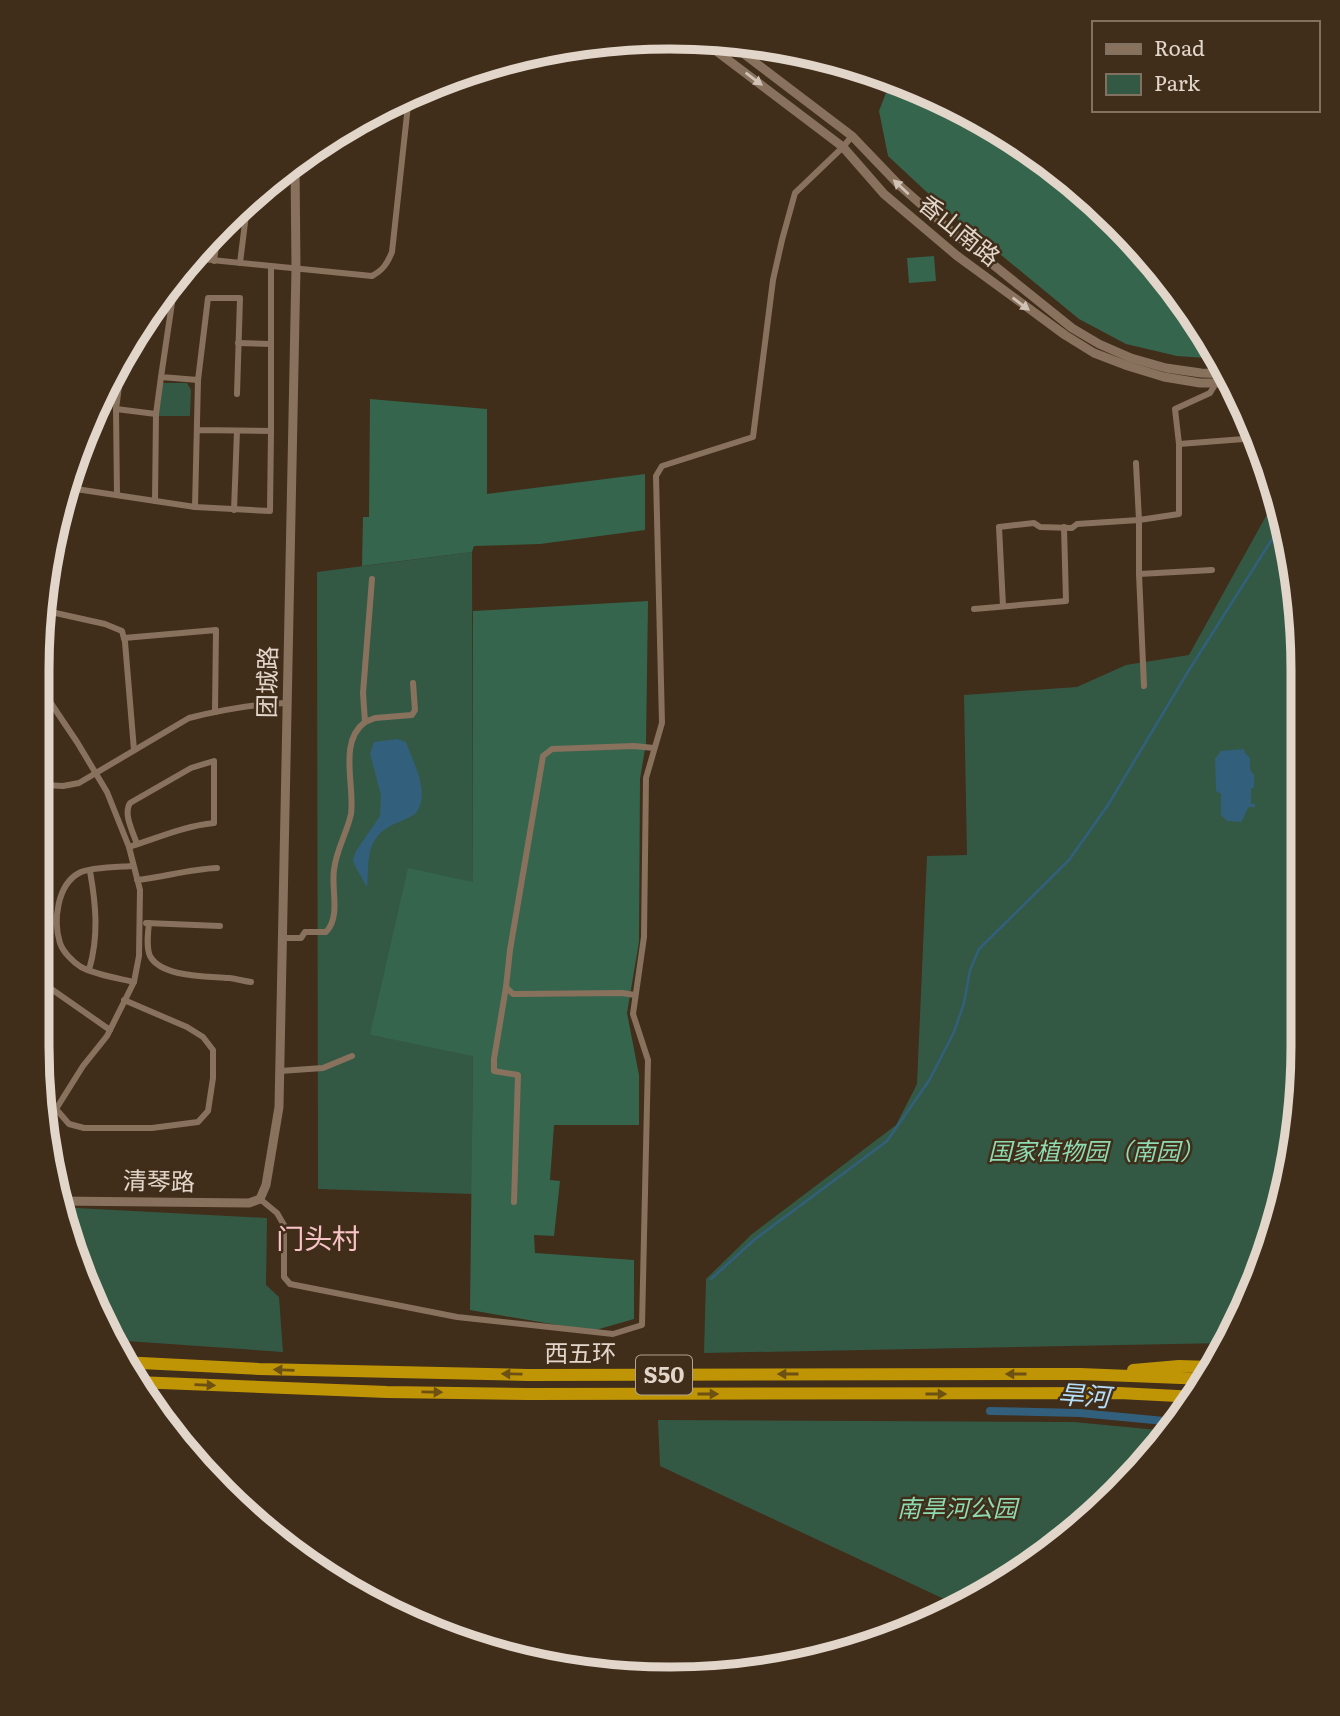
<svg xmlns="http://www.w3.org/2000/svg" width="1340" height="1716" viewBox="0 0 1340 1716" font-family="Literata,'Noto Sans SC',serif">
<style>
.green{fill:#335945}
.forest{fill:#35654d}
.water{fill:#325f7b}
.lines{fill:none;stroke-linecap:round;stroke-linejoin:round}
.stream{stroke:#325f7b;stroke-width:2.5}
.canal{stroke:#325f7b;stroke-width:8}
.street{stroke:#88715d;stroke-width:6}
.secondary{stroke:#88715d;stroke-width:9}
.highway{stroke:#bf9505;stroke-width:12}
.oneway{fill:#d0c2b4}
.oneway2{fill:#6c5113}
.labels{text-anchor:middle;stroke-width:5;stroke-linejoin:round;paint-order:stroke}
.shield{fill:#402d1a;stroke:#b1a395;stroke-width:2}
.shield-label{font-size:23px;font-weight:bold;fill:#e2d6ca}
.street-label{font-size:24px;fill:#e2d6ca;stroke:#402d1a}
.park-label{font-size:24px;font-style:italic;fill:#8ddbb2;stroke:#402d1a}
.water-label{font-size:26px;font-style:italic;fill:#b4def9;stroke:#402d1a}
.quarter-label{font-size:28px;fill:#f8c3c6;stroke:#402d1a}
.rim{fill:none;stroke:#e2d6ca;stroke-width:9}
</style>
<rect width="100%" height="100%" fill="#402d1a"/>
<g class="green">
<polygon points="160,383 187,383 191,390 190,416 158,416"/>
<polygon points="1276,498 1302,628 1303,1046 1301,1068 1289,1071 1289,1175 1255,1288 1226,1343 704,1353 706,1279 752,1234 896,1125 917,1084 927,856 967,855 964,695 1077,687 1126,665 1189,655"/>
<polygon points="472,552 473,882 370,1035 473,1055 472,1194 318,1189 317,572"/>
<polygon points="58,1207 267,1218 266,1285 279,1297 283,1352 112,1340"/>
<polygon points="658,1420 1074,1422 1168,1431 1088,1522 987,1594 959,1606 660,1466"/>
</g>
<g class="forest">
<polygon points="891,80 950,102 1055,167 1146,252 1221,359 1177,356 1126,344 1079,319 945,209 888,156 879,111"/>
<polygon points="934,256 936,281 909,283 907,258"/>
<polygon points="370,399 487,409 487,494 645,474 645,530 540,544 474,546 472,552 362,566 363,517 369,517"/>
<polygon points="648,601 646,743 640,779 639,942 627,1013 639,1075 639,1125 554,1125 550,1180 560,1181 554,1236 534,1235 535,1253 634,1260 634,1319 592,1331 470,1310 473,1056 370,1035 408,868 473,882 473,611"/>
</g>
<g class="water">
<path d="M397,739l9,3c7,21 25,50 10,71 -9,7 -20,9 -29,15 -22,13 -18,38 -20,59l-12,-21 -2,-7 3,-8 24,-35 1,-21 -11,-41 4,-12z"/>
<path d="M1244,749l1,4 5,5v12l4,5v12l-3,2v15h4v3h-6c-4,5 -4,10 -8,15l-14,-1 -6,-6v-21l-5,-3 -1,-32 6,-8z"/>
</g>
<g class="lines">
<polyline class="stream" points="711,1279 754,1240 887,1141 930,1079 954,1032 964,1003 970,970 979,949 1069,860 1108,805 1189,670 1271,541 1281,522"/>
<polyline class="canal" points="990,1411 1080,1413 1175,1422"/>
<g class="street">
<polyline points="941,98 953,116 997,133"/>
<polyline points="251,196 267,198 268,183"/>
<path d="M192,258l180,18c11,-6 15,-12 20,-24l17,-156"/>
<polyline points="214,261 218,231"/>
<polyline points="240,263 248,199"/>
<polyline points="176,276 161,377 198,380 208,298 240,298 237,394"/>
<polyline points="238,343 271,344"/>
<polyline points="116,409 156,414"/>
<polyline points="197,430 271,431 270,511 195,507 198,380"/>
<polyline points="271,431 271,266"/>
<polyline points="1179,444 1257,438"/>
<polyline points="76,455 76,489 195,507"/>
<polyline points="1136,463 1139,520 1139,574 1144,686"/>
<polyline points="117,495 116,409 121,371"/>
<polyline points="155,501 156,414 161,377"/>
<polyline points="234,510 237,431"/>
<polyline points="1139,574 1212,570"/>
<polyline points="1003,606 999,527 1034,523 1040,527 1072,528 1077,524 1139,520 1179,514 1179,444 1175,409 1210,393 1216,383"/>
<polyline points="974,609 1066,601 1064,527"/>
<polyline points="42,610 105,624 122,631 125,642 134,750"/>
<polyline points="124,638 216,630 215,712"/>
<polyline points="38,684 77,742 107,792 129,847 140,890 139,956 134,982 107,1036 83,1066 56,1109 46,1116"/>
<polyline points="38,711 51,703"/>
<polyline points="365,722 375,718 412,715 415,710 413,683"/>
<path d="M38,779l5,6 20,1 16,-3 110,-65c32,-8 65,-14 97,-15"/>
<path d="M129,847c28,-9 55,-21 85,-24v-62l-23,7 -61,35c-7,11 3,29 7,41"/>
<path d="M133,866c-13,1 -43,1 -54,7 -22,12 -26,48 -19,70 3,9 13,19 21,24 15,8 36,11 53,15"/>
<path d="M137,880c27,-3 53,-11 80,-12"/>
<polyline points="146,923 220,926"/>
<path d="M149,923c-1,10 -3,24 1,33 12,22 58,20 79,22 8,1 15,3 22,4"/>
<path d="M282,938h19l4,-6h21c15,-15 5,-43 8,-62 2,-20 13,-37 17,-56 4,-29 -13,-72 14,-92l-2,-29 9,-114"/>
<path d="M89,970c10,-34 7,-65 1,-99"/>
<polyline points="37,979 110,1030"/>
<polyline points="506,987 513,994 622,993 635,995"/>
<polyline points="280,1071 323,1068 352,1056"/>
<polyline points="56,1109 69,1124 84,1128 152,1128 198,1122 208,1111 213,1078 213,1050 203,1037 187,1027 124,1000"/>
<polyline points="260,1199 277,1213 284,1225 284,1277 290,1284 457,1317 613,1334 642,1325 648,1060 633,1014 644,937 646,778 662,723 656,476 662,466 753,437 773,280 782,240 795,193 843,147 852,136"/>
<polyline points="514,1202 518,1075 494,1071 494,1059 506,987 510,950 543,756 552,749 634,746 654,748"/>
</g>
<g class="secondary">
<polyline points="699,38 843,147 884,194 956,255 1065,335 1094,353 1128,366 1164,377 1200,383 1232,383"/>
<polyline points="727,41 852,136 899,185 950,230 1072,328 1099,344 1131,358 1166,368 1201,373 1228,374"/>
<polyline points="57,1201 249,1203 260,1199 266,1185 279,1107 296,268 295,163"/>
</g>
<g class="highway">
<polyline points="121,1362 259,1369 527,1375 1080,1374 1206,1379"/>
<polyline points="1133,1370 1179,1366 1213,1367"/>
<polyline points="136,1382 387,1392 529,1394 1119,1393 1197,1397"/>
</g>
</g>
<defs><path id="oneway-solid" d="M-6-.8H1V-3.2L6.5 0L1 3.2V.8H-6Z" transform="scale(1.75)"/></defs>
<g class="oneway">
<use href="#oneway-solid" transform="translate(754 79) rotate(37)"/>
<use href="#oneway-solid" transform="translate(901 187) rotate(-137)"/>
<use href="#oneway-solid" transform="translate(1021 304) rotate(37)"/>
</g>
<g class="oneway2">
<use href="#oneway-solid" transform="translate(284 1370) rotate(-178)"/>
<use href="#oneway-solid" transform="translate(512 1374) rotate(-179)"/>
<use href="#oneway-solid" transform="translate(788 1374) rotate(180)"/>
<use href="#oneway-solid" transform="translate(1016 1374) rotate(180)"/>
<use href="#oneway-solid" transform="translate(205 1385) rotate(2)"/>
<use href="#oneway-solid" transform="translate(432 1392) rotate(1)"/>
<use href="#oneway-solid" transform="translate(708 1394)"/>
<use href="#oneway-solid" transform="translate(936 1394)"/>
</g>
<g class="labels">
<rect class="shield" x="636" y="1355.5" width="56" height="39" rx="5"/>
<g class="shield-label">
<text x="664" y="1383">S50</text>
</g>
<g class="street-label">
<text transform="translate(959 231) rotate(39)" y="8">香山南路</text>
<text transform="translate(268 682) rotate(-89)" y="8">团城路</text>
<text transform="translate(159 1182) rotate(1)" y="8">清琴路</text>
<text x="580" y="1362">西五环</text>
</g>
<g class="park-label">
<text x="1096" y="1160">国家植物园（南园）</text>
<text x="957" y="1517">南旱河公园</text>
</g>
<g class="water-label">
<text transform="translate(1084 1396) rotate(4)" y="9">旱河</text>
</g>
<g class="quarter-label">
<text x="318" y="1249">门头村</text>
</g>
</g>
<path d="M0 0H1340V1716H0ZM670 49H670A621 621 0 0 1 1291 670V1046A621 621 0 0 1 670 1667H670A621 621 0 0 1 49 1046V670A621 621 0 0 1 670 49Z" fill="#402d1a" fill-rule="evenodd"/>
<path class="rim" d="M670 49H670A621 621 0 0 1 1291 670V1046A621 621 0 0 1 670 1667H670A621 621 0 0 1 49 1046V670A621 621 0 0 1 670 49Z"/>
<rect x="1092" y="21" width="228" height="91" fill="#402d1a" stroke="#817160" stroke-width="2"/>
<rect x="1106" y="44" width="35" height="10" fill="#88715d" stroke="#817160" stroke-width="2"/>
<text x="1154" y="56" font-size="21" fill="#e2d6ca">Road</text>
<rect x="1106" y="74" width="35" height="21" fill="#335945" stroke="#817160" stroke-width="2"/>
<text x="1154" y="91" font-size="21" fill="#e2d6ca">Park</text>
</svg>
